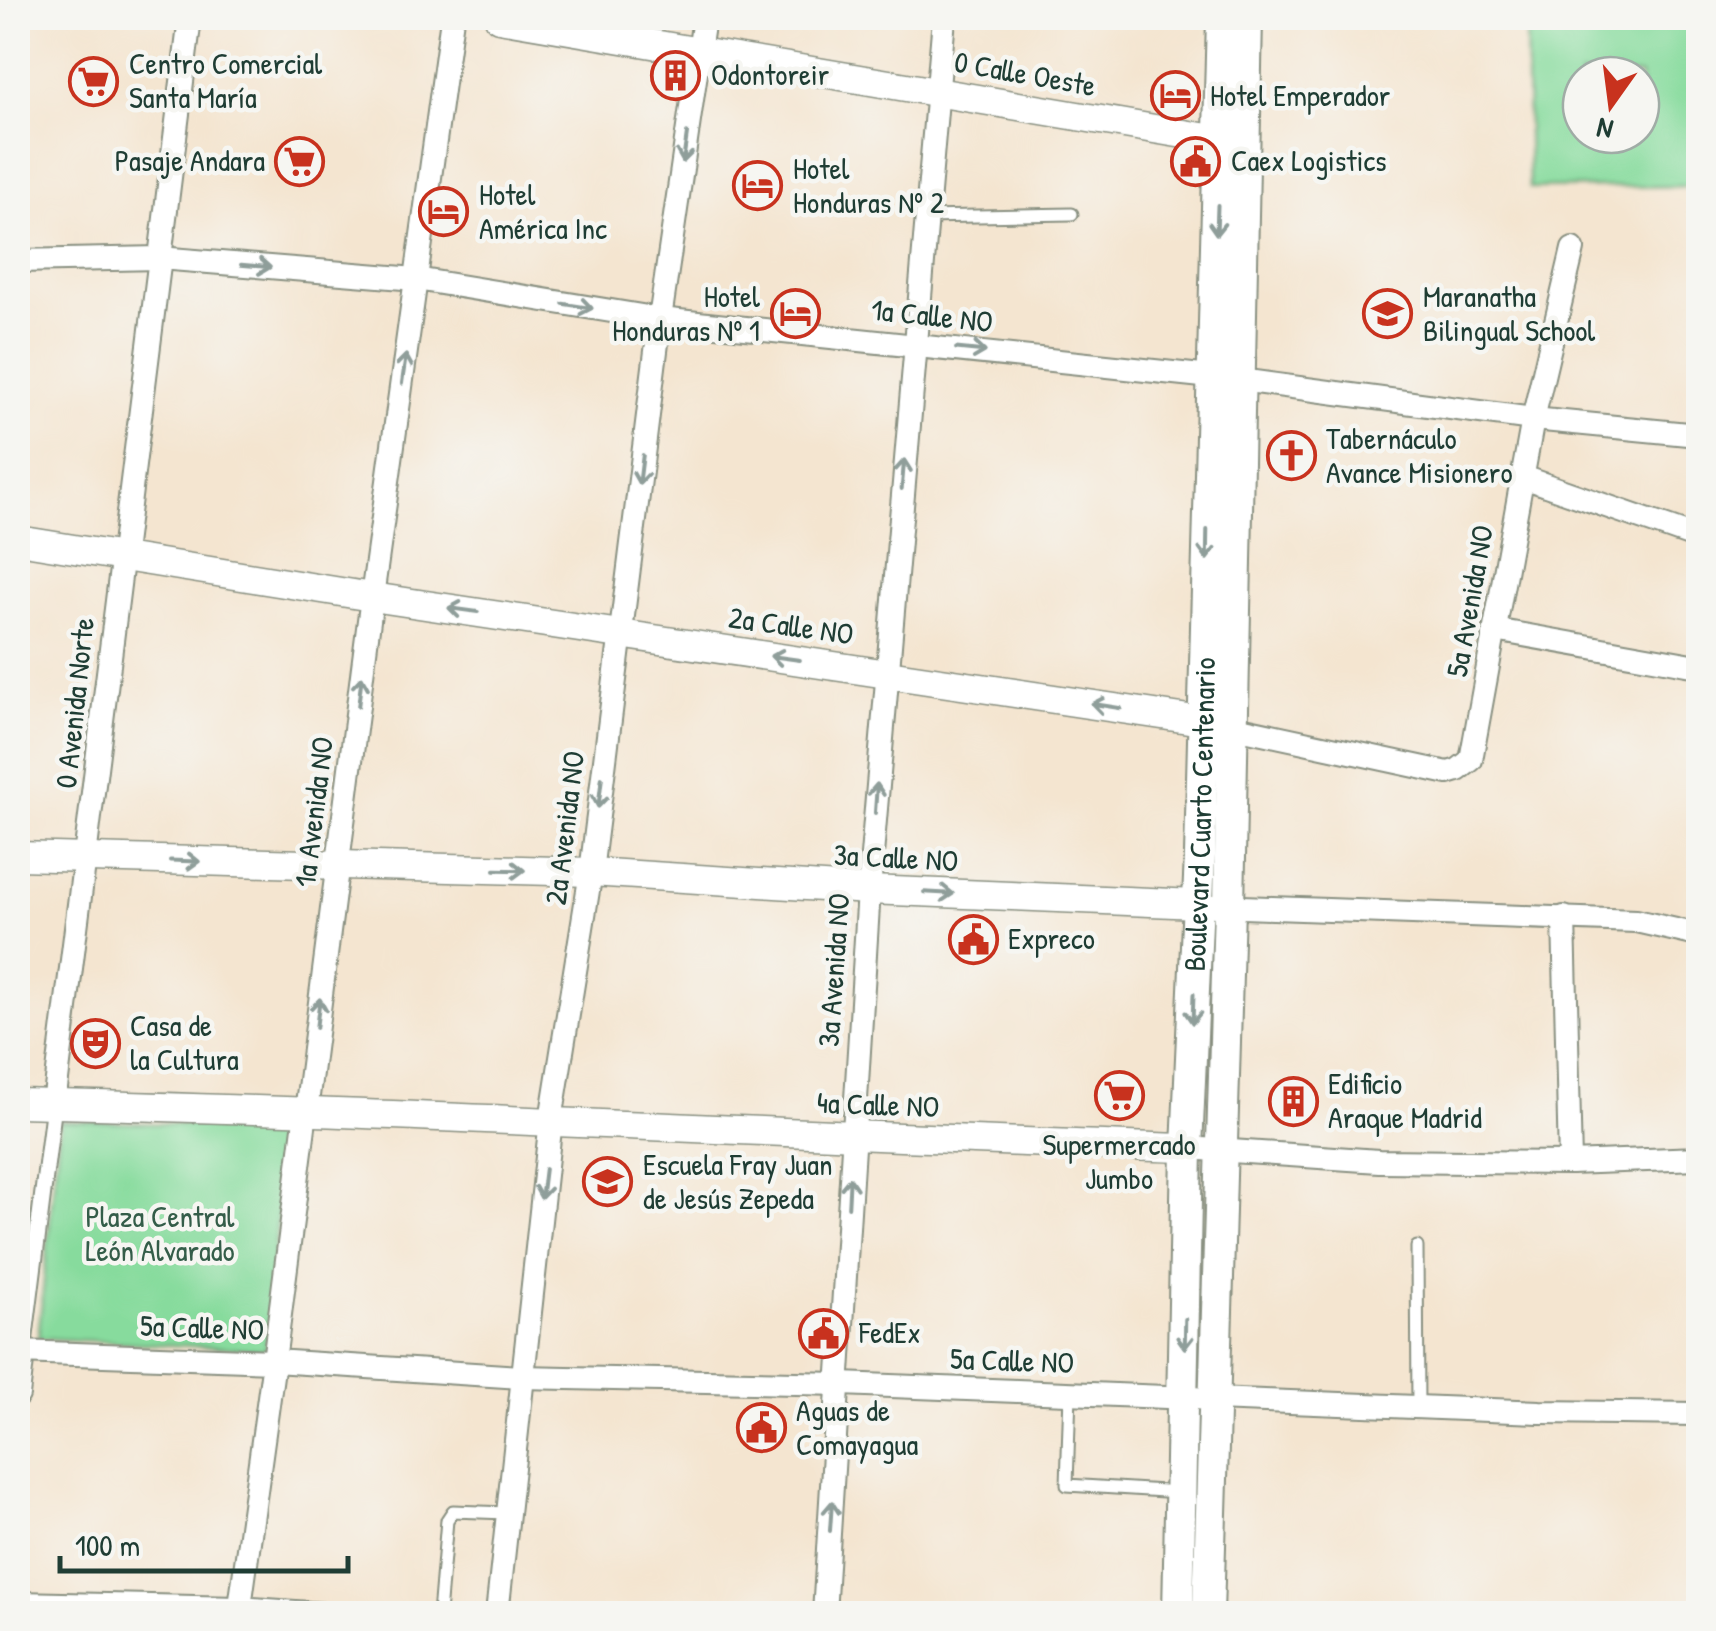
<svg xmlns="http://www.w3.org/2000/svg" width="1716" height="1631" viewBox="0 0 1716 1631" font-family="'Patrick Hand',sans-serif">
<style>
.green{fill:#87db9d;stroke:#538c68;stroke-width:2.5;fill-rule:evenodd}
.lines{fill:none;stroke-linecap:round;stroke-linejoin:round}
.service-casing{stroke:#8a9182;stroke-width:15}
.pedestrian-casing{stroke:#8a9182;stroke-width:19}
.minor-casing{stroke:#8a9182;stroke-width:26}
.tertiary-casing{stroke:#8a9182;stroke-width:31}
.secondary-casing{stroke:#8a9182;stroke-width:34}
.service{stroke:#fff;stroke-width:11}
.pedestrian{stroke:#fff;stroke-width:15}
.minor{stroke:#fff;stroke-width:22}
.tertiary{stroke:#fff;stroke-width:28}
.secondary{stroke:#fff;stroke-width:30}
.oneway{stroke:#8f9e9a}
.labels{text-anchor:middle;stroke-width:9;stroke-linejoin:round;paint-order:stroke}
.poi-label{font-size:30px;fill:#1f3d34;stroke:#f6f6f2;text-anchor:start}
.street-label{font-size:30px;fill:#1f3d34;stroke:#f6f6f2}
.park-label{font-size:30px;fill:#345d49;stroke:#f6f6f2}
</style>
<rect width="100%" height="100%" fill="#f6f6f2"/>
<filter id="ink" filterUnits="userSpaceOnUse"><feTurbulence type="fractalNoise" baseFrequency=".01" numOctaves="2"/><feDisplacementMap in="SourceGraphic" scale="20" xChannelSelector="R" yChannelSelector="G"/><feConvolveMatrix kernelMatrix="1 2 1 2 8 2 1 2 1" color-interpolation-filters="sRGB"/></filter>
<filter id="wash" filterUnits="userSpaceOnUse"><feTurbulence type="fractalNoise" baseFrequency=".0048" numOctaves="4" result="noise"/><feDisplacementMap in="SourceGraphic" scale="40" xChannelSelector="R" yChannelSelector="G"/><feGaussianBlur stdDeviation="2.25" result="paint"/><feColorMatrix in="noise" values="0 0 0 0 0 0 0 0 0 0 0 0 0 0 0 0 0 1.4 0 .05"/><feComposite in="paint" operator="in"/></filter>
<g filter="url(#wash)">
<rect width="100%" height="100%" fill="#f4e5d0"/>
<g class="green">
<path d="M1526,18h172v168l-169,2zM1581,75h60v60h-60z"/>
<polygon points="60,1121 286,1127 266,1350 38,1338"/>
</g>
</g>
<g filter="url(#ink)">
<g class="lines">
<defs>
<g id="service">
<polyline points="925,217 1072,214"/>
<polyline points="1417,1247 1418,1408"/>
<polyline points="1070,1393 1067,1485 1180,1492"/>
<polyline points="439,1614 447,1520 453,1511 507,1513"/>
</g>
<polyline id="pedestrian" points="23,1352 54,1104"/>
<g id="minor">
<polyline points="18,261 159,258 416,279 660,319 1240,380 1533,419 1698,435"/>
<polyline points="1523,477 1698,538"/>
<polyline points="1495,630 1698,666"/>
<polyline points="1221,724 1448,773 1458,770 1471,760 1533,419 1573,249"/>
<polyline points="1215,906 1636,921 1698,935"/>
<polyline points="1564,917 1570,1163"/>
<polyline points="54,1104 190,18"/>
<polyline points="1187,1148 1379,1161 1570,1163 1698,1158"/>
<polyline points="18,1352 274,1361 521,1377 841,1384 1540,1412 1698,1414"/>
<polyline points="18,1395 23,1352"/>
<polyline points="18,1603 239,1608 324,1614"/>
<polyline points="239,1614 274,1361 372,597 452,18"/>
<polyline points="497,1614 551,1120 591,872 660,319 704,18"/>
<polyline points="824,1614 869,890 944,18"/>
</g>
<g id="tertiary">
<polyline points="499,18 1237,143"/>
<polyline points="18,540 372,597 1202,721"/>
<polyline points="18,856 591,872 869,890 1197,904"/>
<path d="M18,1103c390,9 779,32 1169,45"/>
</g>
<g id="secondary">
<path id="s1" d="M1178,1614l9,-466 13,-293 22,-837"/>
<polyline points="1208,1614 1229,907 1247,18"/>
</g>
</defs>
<use href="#service" class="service-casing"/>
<use href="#pedestrian" class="pedestrian-casing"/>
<use href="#minor" class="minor-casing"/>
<use href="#tertiary" class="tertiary-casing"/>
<use href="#secondary" class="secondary-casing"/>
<use href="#service" class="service"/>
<use href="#pedestrian" class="pedestrian"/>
<use href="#minor" class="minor"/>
<use href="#tertiary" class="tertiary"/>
<use href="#secondary" class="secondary"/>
</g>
<defs><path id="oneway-shaft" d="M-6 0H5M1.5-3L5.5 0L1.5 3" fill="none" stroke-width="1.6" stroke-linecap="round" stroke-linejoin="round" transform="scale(2.5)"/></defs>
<g class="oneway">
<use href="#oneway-shaft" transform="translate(685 148) rotate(98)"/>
<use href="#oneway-shaft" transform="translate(1217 220) rotate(92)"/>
<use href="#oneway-shaft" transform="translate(256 266) rotate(5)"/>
<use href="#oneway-shaft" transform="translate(578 306) rotate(9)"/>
<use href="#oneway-shaft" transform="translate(971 350) rotate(6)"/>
<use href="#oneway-shaft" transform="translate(404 369) rotate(-82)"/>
<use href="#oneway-shaft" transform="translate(641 470) rotate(97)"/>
<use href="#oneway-shaft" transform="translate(903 474) rotate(-85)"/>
<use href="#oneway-shaft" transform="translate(1207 545) rotate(91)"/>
<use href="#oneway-shaft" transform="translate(463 610) rotate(-172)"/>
<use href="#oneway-shaft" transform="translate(785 658) rotate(-172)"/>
<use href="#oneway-shaft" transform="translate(360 691) rotate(-83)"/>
<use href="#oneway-shaft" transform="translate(1106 706) rotate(-171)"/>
<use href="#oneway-shaft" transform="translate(600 793) rotate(97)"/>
<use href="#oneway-shaft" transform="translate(876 798) rotate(-86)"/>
<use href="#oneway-shaft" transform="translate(185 861) rotate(2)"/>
<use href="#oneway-shaft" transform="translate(510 870) rotate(1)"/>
<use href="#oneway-shaft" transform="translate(939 893) rotate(3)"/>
<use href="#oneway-shaft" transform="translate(1193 1009) rotate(92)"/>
<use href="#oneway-shaft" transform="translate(318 1013) rotate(-83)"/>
<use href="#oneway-shaft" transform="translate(543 1184) rotate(97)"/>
<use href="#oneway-shaft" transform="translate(849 1192) rotate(-87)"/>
<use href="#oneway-shaft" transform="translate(1185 1334) rotate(91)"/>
<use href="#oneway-shaft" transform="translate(831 1516) rotate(-86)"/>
</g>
</g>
<defs>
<symbol id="building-ring" viewBox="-11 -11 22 22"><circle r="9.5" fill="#f6f6f2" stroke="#c8321e" stroke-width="1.5"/><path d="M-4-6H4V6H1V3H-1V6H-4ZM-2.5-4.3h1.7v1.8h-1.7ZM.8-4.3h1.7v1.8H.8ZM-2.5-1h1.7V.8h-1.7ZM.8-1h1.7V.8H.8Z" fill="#c8321e"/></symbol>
<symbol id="supermarket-ring" viewBox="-11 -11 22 22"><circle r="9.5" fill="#f6f6f2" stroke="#c8321e" stroke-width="1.5"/><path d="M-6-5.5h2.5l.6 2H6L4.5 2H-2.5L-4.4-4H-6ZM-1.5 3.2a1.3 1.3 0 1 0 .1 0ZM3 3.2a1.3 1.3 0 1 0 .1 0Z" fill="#c8321e"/></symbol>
<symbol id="hotel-ring" viewBox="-11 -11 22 22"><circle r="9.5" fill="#f6f6f2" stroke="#c8321e" stroke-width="1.5"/><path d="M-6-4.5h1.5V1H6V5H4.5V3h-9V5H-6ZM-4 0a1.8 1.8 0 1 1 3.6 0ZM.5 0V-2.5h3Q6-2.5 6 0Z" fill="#c8321e"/></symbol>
<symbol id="civic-ring" viewBox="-11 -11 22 22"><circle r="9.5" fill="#f6f6f2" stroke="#c8321e" stroke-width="1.5"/><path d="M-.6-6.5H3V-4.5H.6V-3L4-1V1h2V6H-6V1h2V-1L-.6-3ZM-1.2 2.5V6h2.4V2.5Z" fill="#c8321e"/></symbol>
<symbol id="school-ring" viewBox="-11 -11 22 22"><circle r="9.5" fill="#f6f6f2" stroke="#c8321e" stroke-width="1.5"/><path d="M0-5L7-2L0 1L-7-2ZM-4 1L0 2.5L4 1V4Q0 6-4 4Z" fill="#c8321e"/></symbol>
<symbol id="church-ring" viewBox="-11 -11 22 22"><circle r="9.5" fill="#f6f6f2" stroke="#c8321e" stroke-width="1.5"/><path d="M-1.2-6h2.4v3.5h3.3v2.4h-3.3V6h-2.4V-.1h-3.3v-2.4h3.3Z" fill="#c8321e"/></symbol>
<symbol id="theatre-ring" viewBox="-11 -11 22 22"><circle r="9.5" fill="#f6f6f2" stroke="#c8321e" stroke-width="1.5"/><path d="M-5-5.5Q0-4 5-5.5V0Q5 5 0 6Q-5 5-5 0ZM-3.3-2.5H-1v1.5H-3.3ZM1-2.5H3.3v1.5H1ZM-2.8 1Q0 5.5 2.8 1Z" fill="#c8321e"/></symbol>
</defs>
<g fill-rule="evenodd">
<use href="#building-ring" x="648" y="48" width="55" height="55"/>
<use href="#supermarket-ring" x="66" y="54" width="55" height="55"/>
<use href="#hotel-ring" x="1148" y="68" width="55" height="55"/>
<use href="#supermarket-ring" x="272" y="134" width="55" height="55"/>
<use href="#civic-ring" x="1168" y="134" width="55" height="55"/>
<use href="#hotel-ring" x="730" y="158" width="55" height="55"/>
<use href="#hotel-ring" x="416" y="184" width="55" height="55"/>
<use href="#hotel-ring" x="768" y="286" width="55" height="55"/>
<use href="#school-ring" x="1360" y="286" width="55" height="55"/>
<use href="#church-ring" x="1264" y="428" width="55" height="55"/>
<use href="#civic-ring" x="946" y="912" width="55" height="55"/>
<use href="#theatre-ring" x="68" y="1016" width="55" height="55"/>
<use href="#supermarket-ring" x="1092" y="1068" width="55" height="55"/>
<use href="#building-ring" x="1266" y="1074" width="55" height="55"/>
<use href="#school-ring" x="580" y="1154" width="55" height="55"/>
<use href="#civic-ring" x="796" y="1306" width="55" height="55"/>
<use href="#civic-ring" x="734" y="1400" width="55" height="55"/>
</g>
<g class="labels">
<g class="poi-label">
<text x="129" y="74">Centro Comercial<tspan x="129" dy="34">Santa María</tspan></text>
<text x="711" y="85">Odontoreir</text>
<text x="1210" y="106">Hotel Emperador</text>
<text x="265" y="171" text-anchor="end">Pasaje Andara</text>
<text x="1231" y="171">Caex Logistics</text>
<text x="793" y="179">Hotel<tspan x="793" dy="34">Honduras Nº 2</tspan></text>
<text x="479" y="205">Hotel<tspan x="479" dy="34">América Inc</tspan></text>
<text x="760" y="307" text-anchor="end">Hotel<tspan x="760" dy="34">Honduras Nº 1</tspan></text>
<text x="1423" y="307">Maranatha<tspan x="1423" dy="34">Bilingual School</tspan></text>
<text x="1326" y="449">Tabernáculo<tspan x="1326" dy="34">Avance Misionero</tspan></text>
<text x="1008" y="949">Expreco</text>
<text x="130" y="1036">Casa de<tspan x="130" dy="34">la Cultura</tspan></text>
<text x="1328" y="1094">Edificio<tspan x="1328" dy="34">Araque Madrid</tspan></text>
<text x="1119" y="1155" text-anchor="middle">Supermercado<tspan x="1119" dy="34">Jumbo</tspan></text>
<text x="643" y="1175">Escuela Fray Juan<tspan x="643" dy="34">de Jesús Zepeda</tspan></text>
<text x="859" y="1343">FedEx</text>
<text x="796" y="1421">Aguas de<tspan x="796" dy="34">Comayagua</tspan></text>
</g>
<g class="street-label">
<text transform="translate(1025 74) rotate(10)" y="10">0 Calle Oeste</text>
<text transform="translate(932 316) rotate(6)" y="10">1a Calle NO</text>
<text transform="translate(1470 601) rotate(-80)" y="10">5a Avenida NO</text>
<text transform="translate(791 626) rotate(8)" y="10">2a Calle NO</text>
<text transform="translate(75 703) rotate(-84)" y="10">0 Avenida Norte</text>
<text transform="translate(314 812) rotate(-83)" y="10">1a Avenida NO</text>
<text dy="10" stroke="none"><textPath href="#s1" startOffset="800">Boulevard Cuarto Centenario</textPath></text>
<text transform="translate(565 828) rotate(-83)" y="10">2a Avenida NO</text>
<text transform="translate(896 858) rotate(3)" y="10">3a Calle NO</text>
<text transform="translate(834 970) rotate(-86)" y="10">3a Avenida NO</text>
<text transform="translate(878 1105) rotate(2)" y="10">4a Calle NO</text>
<text transform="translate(202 1328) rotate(2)" y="10">5a Calle NO</text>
<text transform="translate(1012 1361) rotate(2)" y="10">5a Calle NO</text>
</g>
<g class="park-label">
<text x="160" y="1227">Plaza Central<tspan x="160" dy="34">León Alvarado</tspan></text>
</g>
</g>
<rect width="1716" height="1631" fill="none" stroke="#f6f6f2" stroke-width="60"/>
<g transform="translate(1611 105) rotate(194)"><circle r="48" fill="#f6f6f2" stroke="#a0aca6" stroke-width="2.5"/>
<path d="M0-8L18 38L0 25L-18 38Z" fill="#c8321e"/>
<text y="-15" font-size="28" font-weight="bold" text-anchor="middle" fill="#1f3d34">N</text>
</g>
<path d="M60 1556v15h288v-15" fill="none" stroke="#1f3d34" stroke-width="5"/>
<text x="75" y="1556" font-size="30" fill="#1f3d34" stroke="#f6f6f2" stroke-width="8" paint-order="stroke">100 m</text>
</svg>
